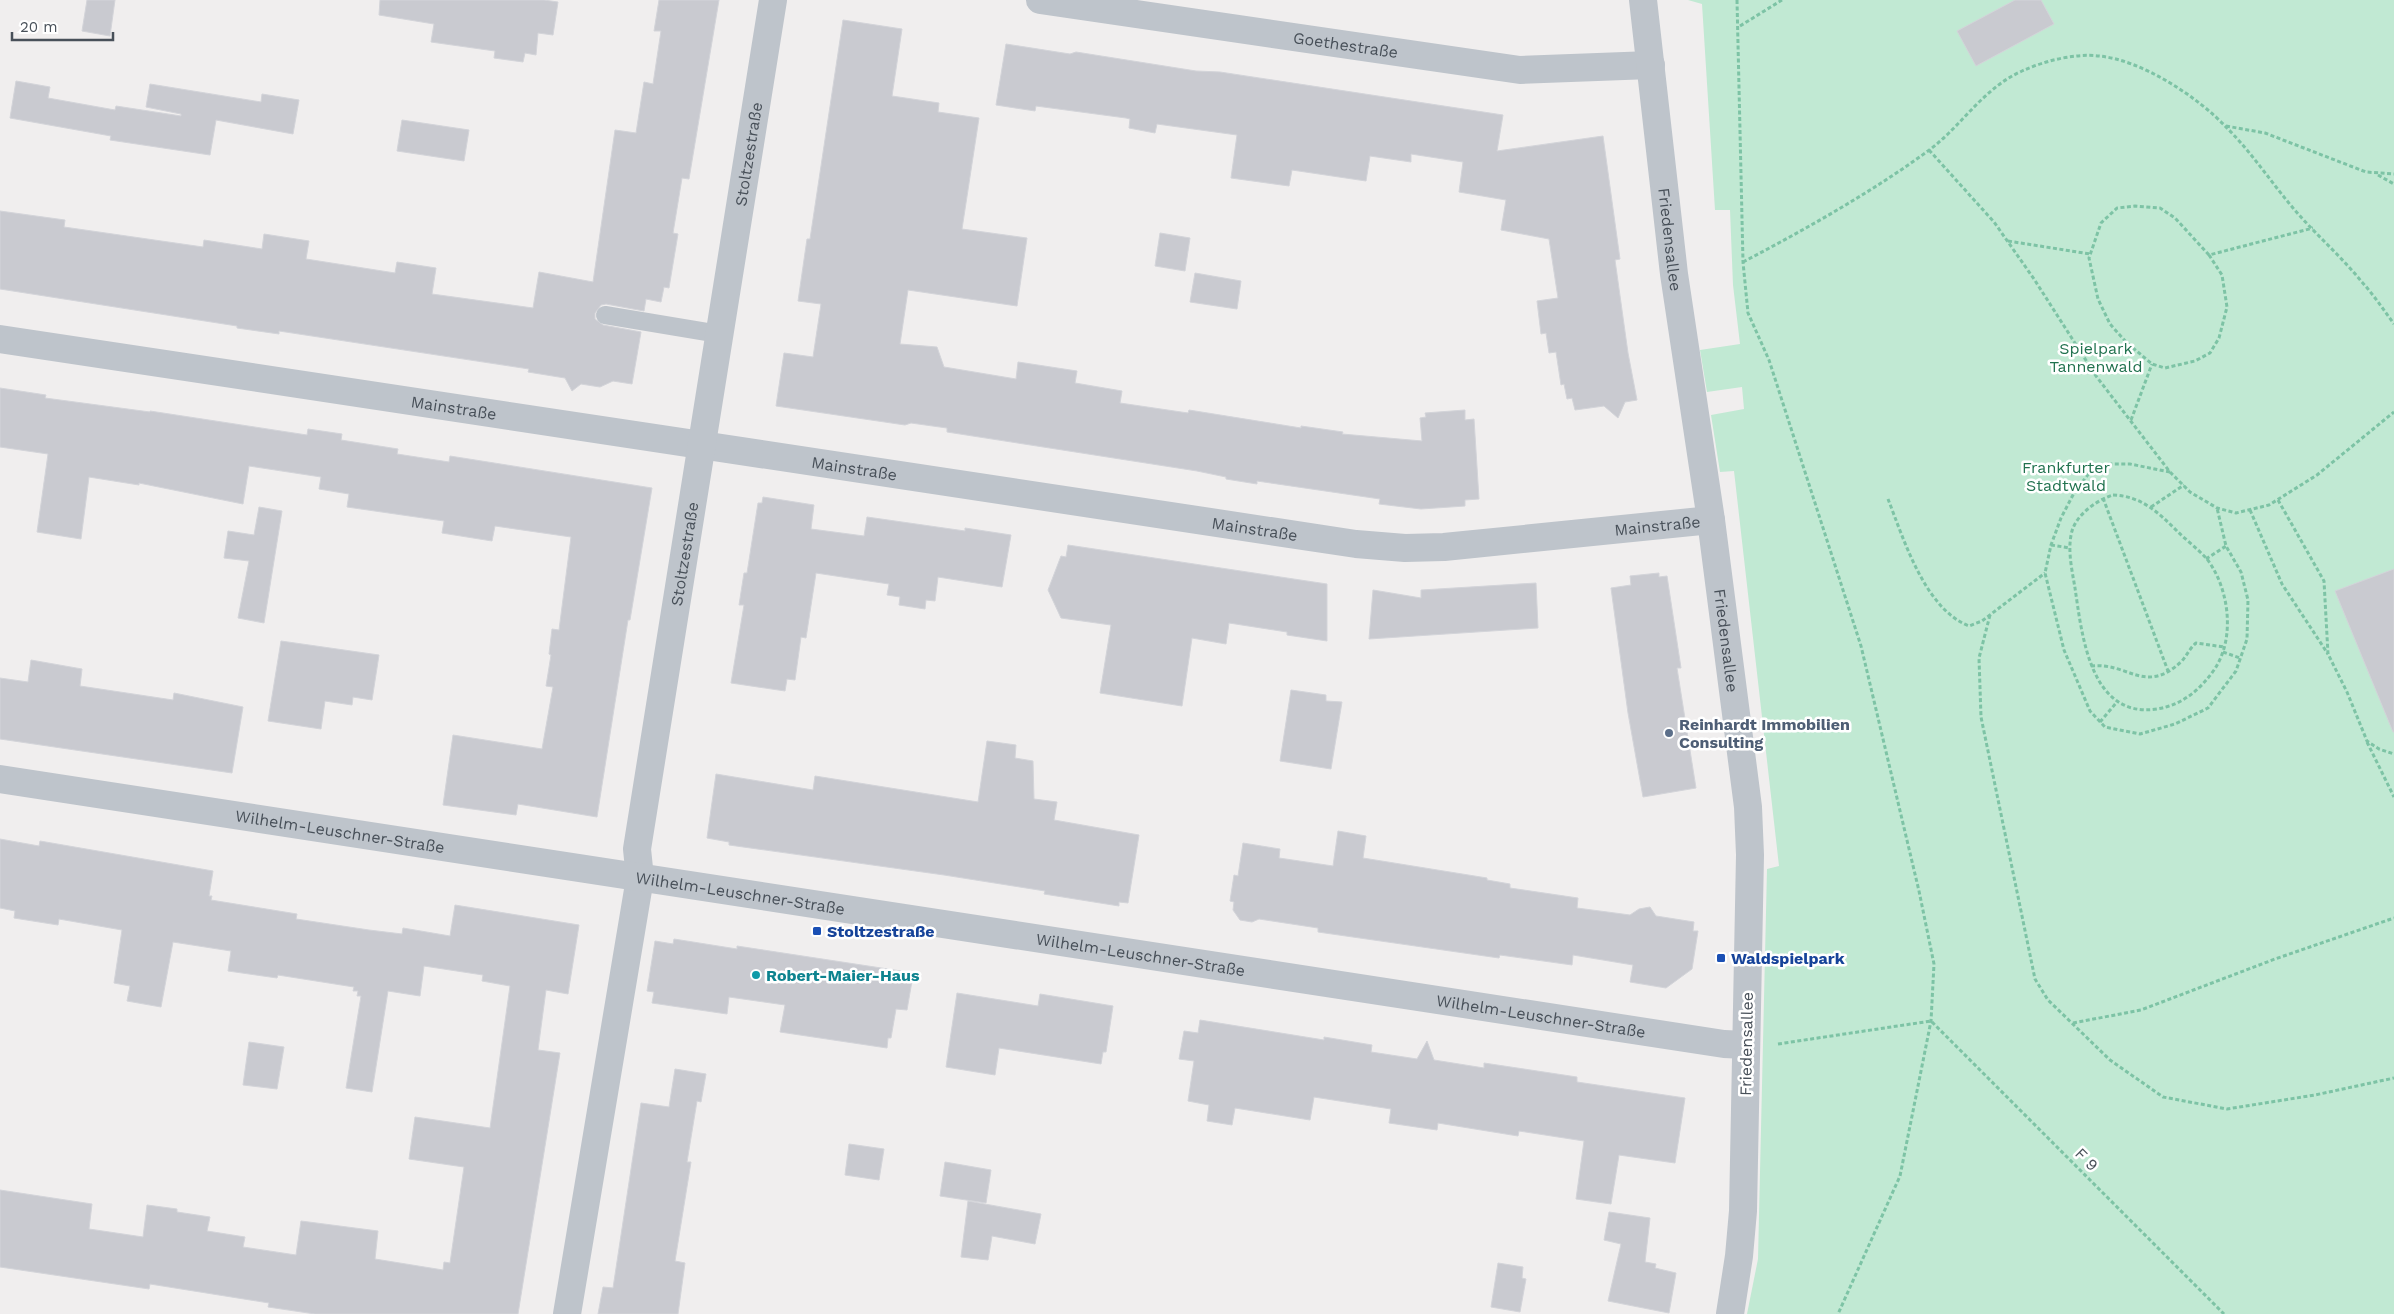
<svg xmlns="http://www.w3.org/2000/svg" width="2394" height="1314" viewBox="0 0 2394 1314" font-family="'Work Sans',sans-serif">
<style>
.green{fill:#c1e9d3}
.building{fill:#c9cad0;stroke:#d3d4d9}
.lines{fill:none;stroke-linecap:round;stroke-linejoin:round}
.path{stroke:#7dc3a5;stroke-width:3;stroke-dasharray:4 2.5;stroke-linecap:butt}
.service{stroke:#bec4cb;stroke-width:18}
.minor{stroke:#bec4cb;stroke-width:28}
.tertiary{stroke:#bec4cb;stroke-width:28}
.service-dot{fill:#5c6f8a;stroke:#fff;stroke-width:2}
.transit-dot{fill:#1a4fb4;stroke:#fff;stroke-width:2}
.culture-dot{fill:#0f9aa8;stroke:#fff;stroke-width:2}
.labels{text-anchor:middle;stroke-width:5;stroke-linejoin:round;paint-order:stroke}
.street-label{font-size:16px;fill:#485059;stroke:#fff}
.park-label{font-size:16px;fill:#21724f;stroke:#fff}
.service-label{font-size:16px;font-weight:bold;fill:#4e5e75;stroke:#fff;text-anchor:start}
.transit-label{font-size:16px;font-weight:bold;fill:#164399;stroke:#fff;text-anchor:start}
.culture-label{font-size:16px;font-weight:bold;fill:#0d838f;stroke:#fff;text-anchor:start}
</style>
<rect width="100%" height="100%" fill="#f0eeee"/>
<polygon class="green" points="1688,0 2394,0 2394,1314 1747,1314 1758,1259 1767,869 1779,866 1734,471 1720,472 1711,415 1744,409 1742,387 1707,392 1700,350 1740,344 1733,285 1730,210 1715,210 1702,4"/>
<g class="building">
<polygon points="87,0 115,0 110,36 82,31"/>
<polygon points="380,0 544,0 558,2 553,35 538,33 536,55 525,53 523,62 494,58 495,51 431,42 434,24 379,15"/>
<polygon points="659,0 719,0 689,179 682,178 673,233 678,234 669,288 664,287 661,302 646,299 644,311 606,304 601,305 595,313 595,319 603,325 641,332 632,384 613,381 600,387 581,384 572,391 565,378 528,372 529,369 279,331 279,334 237,328 237,326 0,289 0,211 65,220 64,227 203,247 204,240 262,249 264,234 309,241 306,259 395,273 397,262 436,268 432,294 533,308 539,272 593,282 615,130 636,133 644,82 653,84 661,31 654,31"/>
<polygon points="2015,0 2041,0 2054,24 1976,66 1957,31"/>
<polygon points="843,20 902,29 892,96 939,103 938,112 979,118 962,229 1027,238 1017,306 908,290 900,344 937,347 944,367 1016,379 1018,362 1077,371 1075,383 1122,391 1120,403 1188,413 1189,410 1301,428 1301,426 1343,432 1342,434 1422,441 1420,418 1426,417 1425,413 1465,410 1465,420 1474,419 1479,499 1465,500 1465,506 1421,509 1379,504 1380,499 1257,481 1257,484 1226,479 1226,477 1197,471 947,432 947,428 911,423 905,425 776,406 784,353 813,357 821,304 798,301 807,239 810,239"/>
<polygon points="1006,44 1070,54 1076,52 1196,71 1220,72 1503,115 1497,151 1603,136 1620,259 1615,260 1628,353 1637,400 1625,402 1618,418 1604,406 1575,410 1572,398 1567,399 1564,384 1561,385 1556,352 1549,353 1546,333 1541,334 1537,301 1558,298 1549,239 1501,230 1506,200 1459,192 1463,162 1411,154 1411,162 1370,156 1366,181 1292,170 1289,186 1231,178 1237,135 1157,124 1155,133 1129,128 1130,119 1126,118 1036,106 1035,111 996,105"/>
<polygon points="16,81 50,87 48,98 115,110 116,106 181,116 181,114 146,107 150,84 261,102 262,94 299,100 293,134 216,120 210,155 110,140 111,136 10,118"/>
<polygon points="402,120 469,130 464,161 397,151"/>
<polygon points="1160,233 1190,238 1185,271 1155,266"/>
<polygon points="1195,273 1241,281 1237,309 1190,302"/>
<polygon points="0,388 46,395 45,398 150,412 150,411 307,435 308,429 342,434 341,440 398,449 397,454 449,462 450,456 652,488 630,620 628,620 597,817 518,804 516,815 443,805 453,735 542,749 553,687 546,686 551,655 549,654 552,629 559,630 571,537 495,526 492,541 442,533 444,521 347,507 349,494 319,489 321,477 249,466 243,504 139,483 139,485 89,477 81,539 37,532 48,454 0,447"/>
<polygon points="763,497 814,505 811,529 864,536 867,517 965,531 965,528 1011,535 1002,587 938,577 935,601 926,600 925,609 899,605 900,597 887,595 889,584 816,573 806,638 801,637 795,680 787,679 785,691 731,683 744,605 739,605 744,573 747,573 758,503 762,503"/>
<polygon points="259,507 282,511 264,623 238,618 249,561 224,558 228,531 254,535"/>
<polygon points="1068,545 1327,584 1327,641 1287,635 1287,632 1229,623 1226,644 1192,638 1182,706 1100,693 1111,625 1061,618 1048,590 1061,556 1066,557"/>
<polygon points="2394,569 2394,732 2393,732 2335,591"/>
<polygon points="1659,573 1659,577 1667,576 1681,668 1677,668 1696,788 1643,797 1628,713 1611,588 1631,585 1630,576"/>
<polygon points="1536,583 1538,628 1369,639 1373,590 1421,598 1421,590"/>
<polygon points="281,641 379,655 372,700 353,697 352,705 325,701 321,729 268,721"/>
<polygon points="31,660 82,669 80,686 173,700 174,693 243,707 232,773 0,739 0,678 28,682"/>
<polygon points="1291,690 1326,695 1326,701 1342,702 1331,769 1280,761"/>
<polygon points="987,741 1016,745 1015,758 1033,761 1034,799 1057,802 1054,820 1139,835 1128,903 1119,902 1119,906 1044,894 1045,891 944,875 729,845 729,842 707,838 716,774 813,790 815,776 978,802"/>
<polygon points="1338,831 1366,836 1363,858 1487,878 1487,880 1510,884 1510,888 1578,898 1577,908 1630,915 1639,909 1650,907 1656,916 1694,922 1693,931 1698,931 1692,969 1666,988 1630,982 1633,965 1573,955 1572,965 1500,955 1499,958 1318,932 1318,928 1259,919 1252,922 1240,920 1233,910 1234,902 1230,901 1234,875 1238,876 1243,843 1280,849 1279,858 1333,866"/>
<polygon points="0,839 39,846 40,841 213,871 209,896 212,896 211,900 297,914 296,919 369,930 402,934 403,928 450,936 455,905 579,925 568,994 546,990 538,1050 560,1053 518,1314 315,1314 268,1307 269,1303 150,1284 149,1289 0,1267 0,1190 92,1204 89,1229 143,1237 147,1205 177,1209 177,1212 210,1217 207,1231 245,1237 243,1247 296,1255 301,1221 378,1231 375,1259 443,1270 444,1262 450,1263 464,1167 409,1159 415,1117 490,1128 510,986 482,981 483,975 424,966 420,996 388,991 372,1092 346,1088 361,996 357,996 358,991 353,991 354,987 278,975 277,978 228,971 231,951 173,942 161,1007 127,1001 130,986 114,983 122,930 59,919 58,925 14,918 15,911 0,908"/>
<polygon points="674,939 737,949 737,946 901,971 900,979 912,981 907,1010 896,1009 891,1038 888,1038 887,1048 780,1032 785,1005 729,997 727,1014 652,1003 654,992 647,991 655,941 673,944"/>
<polygon points="957,993 1038,1006 1040,994 1113,1006 1106,1052 1103,1052 1101,1064 999,1048 995,1075 946,1067"/>
<polygon points="1200,1020 1324,1040 1324,1037 1372,1045 1371,1052 1417,1059 1427,1041 1434,1060 1484,1068 1484,1063 1577,1077 1577,1082 1685,1098 1675,1163 1619,1155 1611,1204 1576,1199 1584,1141 1519,1131 1518,1136 1438,1123 1437,1130 1389,1123 1391,1109 1314,1097 1310,1120 1235,1108 1232,1125 1207,1121 1209,1105 1188,1101 1194,1061 1179,1059 1184,1031 1198,1033"/>
<polygon points="249,1042 284,1047 277,1089 243,1085"/>
<polygon points="675,1069 706,1074 701,1102 697,1101 687,1162 691,1162 675,1261 685,1263 678,1314 598,1314 603,1287 613,1288 641,1103 669,1107"/>
<polygon points="849,1144 884,1149 879,1180 845,1175"/>
<polygon points="945,1162 991,1170 986,1203 940,1196"/>
<polygon points="968,1201 1041,1214 1035,1244 992,1236 988,1260 961,1257"/>
<polygon points="1609,1212 1650,1218 1645,1262 1656,1264 1655,1268 1676,1273 1669,1313 1608,1301 1621,1244 1604,1240"/>
<polygon points="1498,1263 1523,1267 1522,1278 1526,1279 1520,1312 1491,1307"/>
</g>
<g class="lines">
<g class="path">
<polyline points="1737,0 1743,262 1748,313 1769,360 1861,646 1919,891 1934,964 1931,1021 1900,1176 1838,1314"/>
<polyline points="1740,26 1782,0"/>
<polyline points="2226,126 2265,133 2366,172 2394,174"/>
<polyline points="1929,150 1994,222 2034,279 2096,376 2170,472 2190,492 2217,508 2236,513 2269,505 2317,475 2394,412"/>
<polyline points="2378,175 2394,184"/>
<polyline points="2008,241 2090,254"/>
<polyline points="2209,255 2175,218 2160,208 2135,206 2117,208 2101,223 2089,258 2098,299 2110,324 2126,342 2152,364 2165,368 2195,361 2210,353 2219,338 2227,307 2222,275 2209,255 2313,228"/>
<path d="M1743,262c63,-33 127,-69 185,-111 34,-25 54,-62 94,-80 22,-10 53,-18 77,-15 43,4 99,41 128,72 25,25 44,54 66,80 21,25 47,47 68,73 12,13 22,28 33,43"/>
<polyline points="2131,420 2152,364"/>
<polyline points="2170,472 2130,464 2109,464 2090,472 2074,493 2061,518 2051,545 2045,573 2064,650 2090,711 2105,727 2140,734 2175,724 2208,708 2236,671 2247,639 2248,600 2241,572 2226,546 2217,508"/>
<path d="M2113,495c28,1 45,17 64,36 9,9 21,18 30,28 22,29 29,79 7,111 -14,20 -32,35 -57,39 -67,10 -75,-74 -82,-121 -3,-18 -8,-39 -3,-57 5,-17 25,-31 41,-36z"/>
<polyline points="2103,498 2168,671"/>
<path d="M1888,499c16,41 37,110 81,127l13,-5 63,-48"/>
<polyline points="2278,500 2324,581 2328,654 2347,692 2367,741 2379,749 2394,754"/>
<polyline points="2151,507 2184,485"/>
<polyline points="2250,510 2282,584 2328,654"/>
<polyline points="2051,545 2070,548"/>
<polyline points="2206,559 2226,546"/>
<polyline points="1990,615 1979,658 1981,717 2035,979 2048,1000 2110,1060 2163,1097 2227,1109 2315,1095 2394,1078"/>
<polyline points="2223,652 2240,658"/>
<path d="M2091,666c38,-4 54,30 91,-5 5,-6 8,-13 14,-18l28,4"/>
<polyline points="2100,722 2117,702"/>
<polyline points="2367,742 2394,797"/>
<polyline points="2073,1023 2141,1010 2275,959 2394,918"/>
<polyline points="1778,1044 1931,1021 2224,1314"/>
</g>
<polyline class="service" points="605,315 719,334"/>
<g class="minor">
<path id="s1" d="M1040,0l480,70 131,-5"/>
<path id="s2" d="M0,339l1356,205 49,4 39,-1 267,-27"/>
<path id="s3" d="M567,1314l73,-436 -3,-29 136,-849"/>
</g>
<g class="tertiary">
<path id="s4" d="M1643,0l31,274 37,246 37,287 2,48 -7,356 -4,45 -9,58"/>
<path id="s5" d="M0,779l1724,265 22,1"/>
</g>
</g>
<circle class="service-dot" cx="1669" cy="733" r="5"/>
<g class="transit-dot">
<rect x="812" y="926" width="10" height="10" rx="2.5"/>
<rect x="1716" y="953" width="10" height="10" rx="2.5"/>
</g>
<circle class="culture-dot" cx="756" cy="975" r="5"/>
<g class="labels">
<g class="street-label">
<text dy="6" stroke="none"><textPath href="#s1" startOffset="309">Goethestraße</textPath></text>
<text dy="6" stroke="none"><textPath href="#s3" startOffset="1175">Stoltzestraße</textPath></text>
<text dy="6" stroke="none"><textPath href="#s4" startOffset="241">Friedensallee</textPath></text>
<text dy="6" stroke="none"><textPath href="#s2" startOffset="459">Mainstraße</textPath></text>
<text dy="6" stroke="none"><textPath href="#s2" startOffset="864">Mainstraße</textPath></text>
<text dy="6" stroke="none"><textPath href="#s2" startOffset="1674">Mainstraße</textPath></text>
<text dy="6" stroke="none"><textPath href="#s2" startOffset="1269">Mainstraße</textPath></text>
<text dy="6" stroke="none"><textPath href="#s3" startOffset="770">Stoltzestraße</textPath></text>
<text dy="6" stroke="none"><textPath href="#s4" startOffset="646">Friedensallee</textPath></text>
<text dy="6" stroke="none"><textPath href="#s5" startOffset="344">Wilhelm-Leuschner-Straße</textPath></text>
<text dy="6" stroke="none"><textPath href="#s5" startOffset="749">Wilhelm-Leuschner-Straße</textPath></text>
<text dy="6" stroke="none"><textPath href="#s5" startOffset="1154">Wilhelm-Leuschner-Straße</textPath></text>
<text dy="6" stroke="none"><textPath href="#s5" startOffset="1559">Wilhelm-Leuschner-Straße</textPath></text>
<text transform="translate(1746 1044) rotate(-89)" y="6">Friedensallee</text>
<text transform="translate(2087 1159) rotate(45)" y="6">F 9</text>
</g>
<g class="park-label">
<text x="2096" y="354">Spielpark<tspan x="2096" dy="18">Tannenwald</tspan></text>
<text x="2066" y="473">Frankfurter<tspan x="2066" dy="18">Stadtwald</tspan></text>
</g>
<g class="service-label">
<text x="1679" y="730">Reinhardt Immobilien<tspan x="1679" dy="18">Consulting</tspan></text>
</g>
<g class="transit-label">
<text x="827" y="937">Stoltzestraße</text>
<text x="1731" y="964">Waldspielpark</text>
</g>
<g class="culture-label">
<text x="766" y="981">Robert-Maier-Haus</text>
</g>
</g>
<path d="M12 32v8h101v-8" fill="none" stroke="#485059" stroke-width="2.5"/>
<text x="20" y="32" font-size="15" fill="#485059" stroke="#ffffff" stroke-width="4" paint-order="stroke">20 m</text>
</svg>
